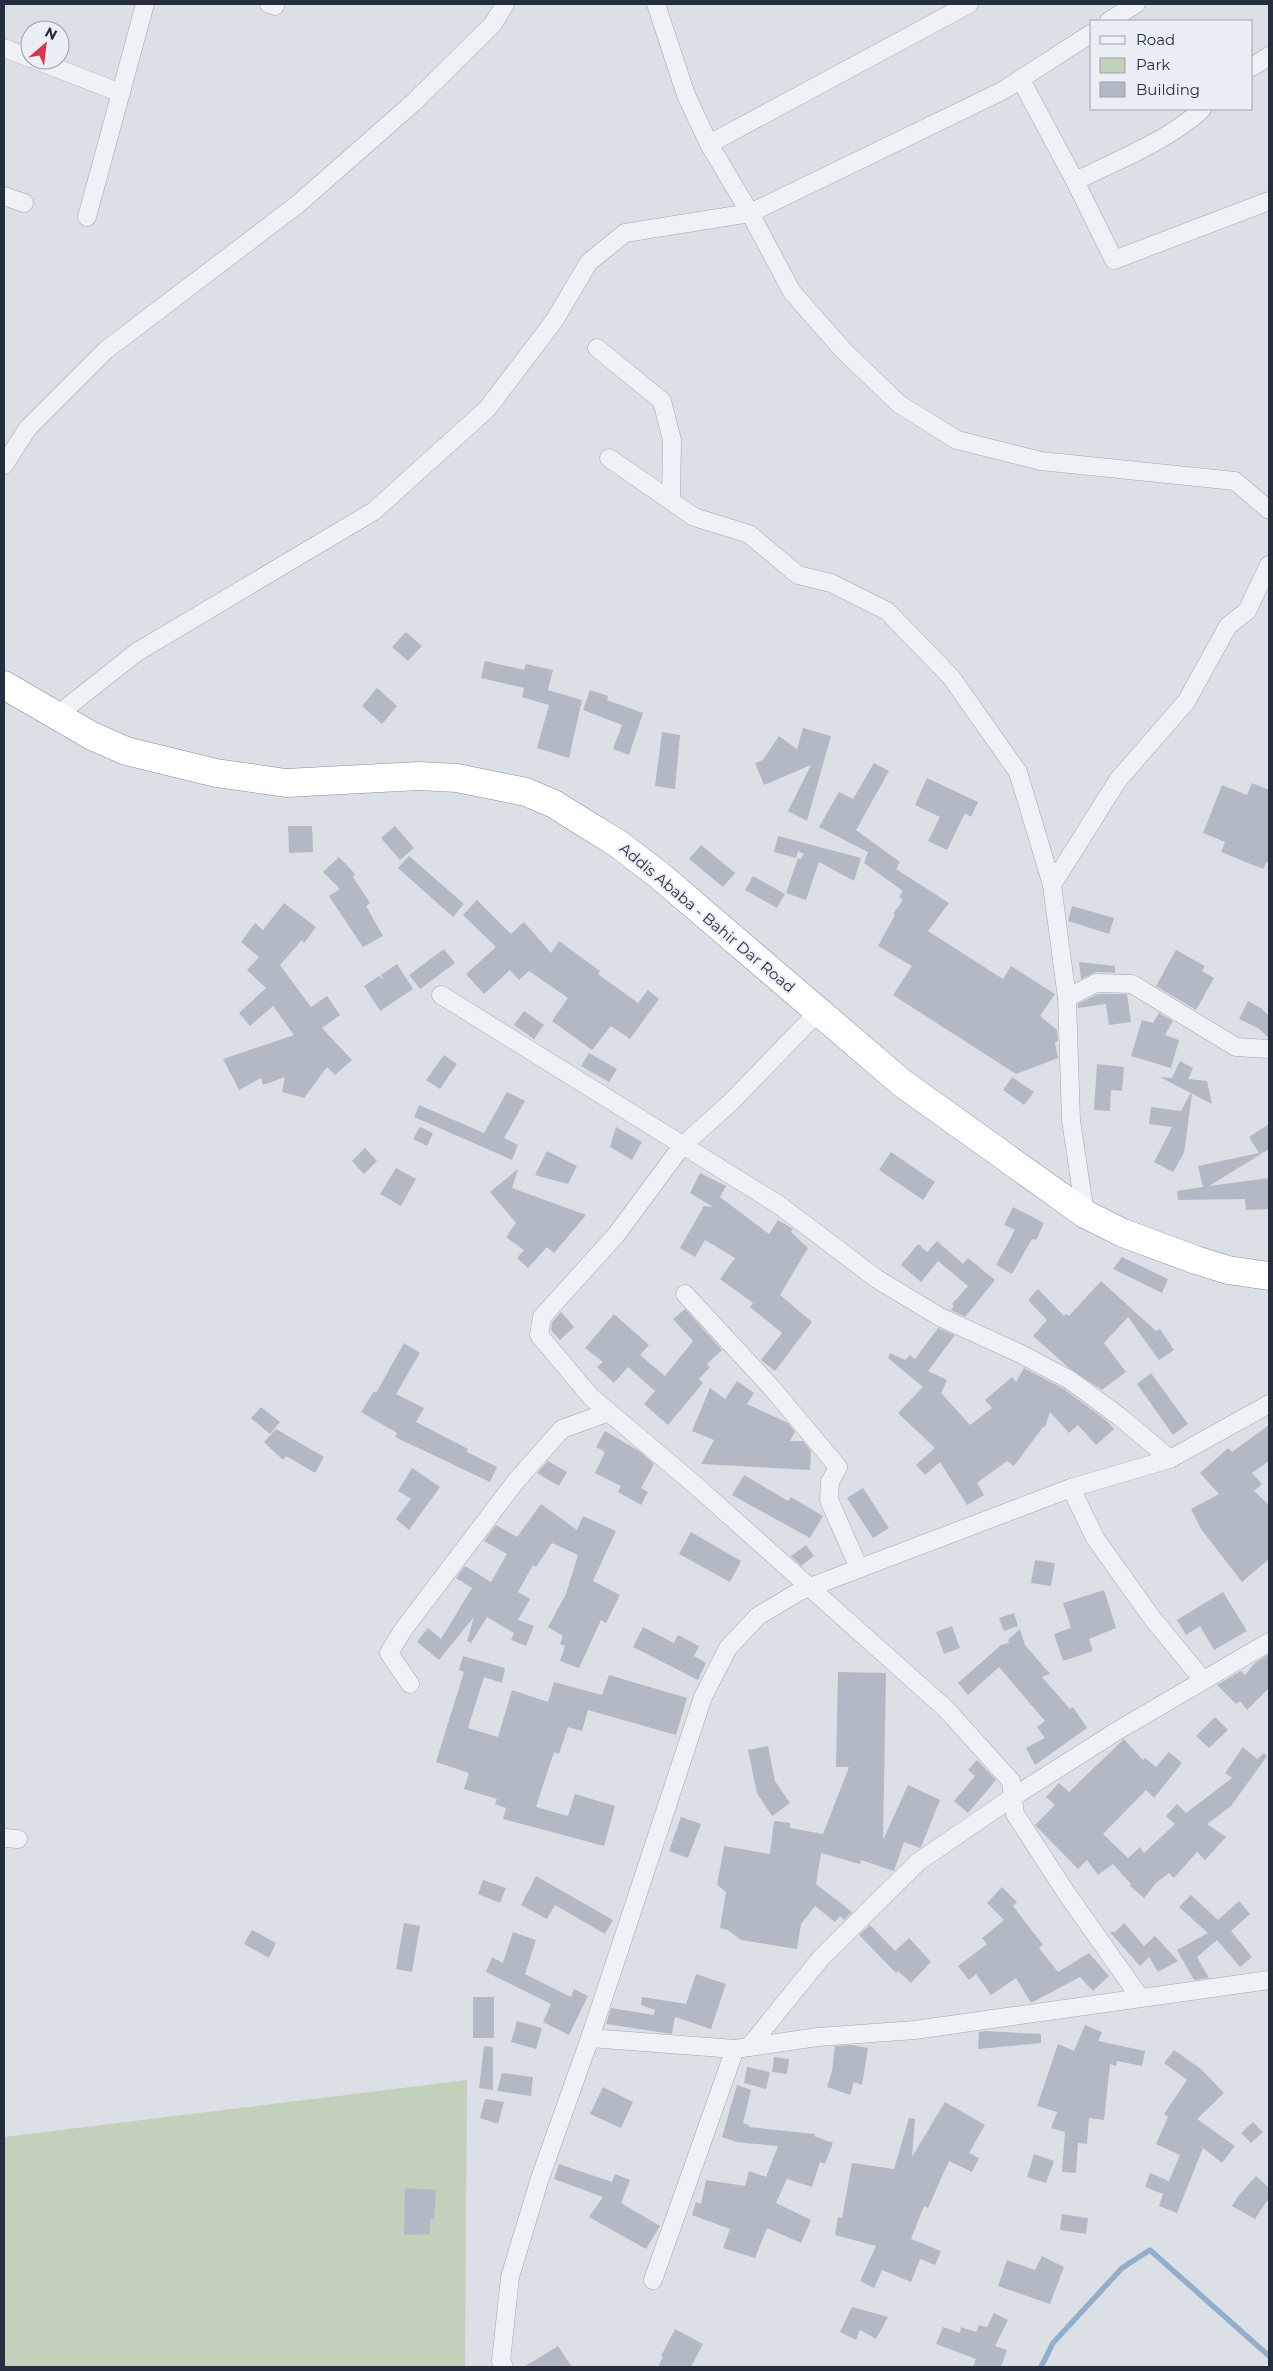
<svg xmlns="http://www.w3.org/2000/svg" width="1273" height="2371" viewBox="0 0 1273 2371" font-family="Montserrat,sans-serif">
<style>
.green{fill:#c1d1bc}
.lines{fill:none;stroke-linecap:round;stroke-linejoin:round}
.stream{stroke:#93aeca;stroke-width:5.5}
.building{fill:#b2b9c4}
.street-casing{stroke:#a0a7b1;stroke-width:19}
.highway-casing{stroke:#828d9e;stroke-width:29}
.street{stroke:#eef1f5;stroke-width:18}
.highway{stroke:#fff;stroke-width:28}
.labels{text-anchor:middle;stroke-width:4;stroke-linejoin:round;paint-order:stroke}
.street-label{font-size:15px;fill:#242e3e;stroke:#eaeff5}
</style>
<rect width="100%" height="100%" fill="#dbe0e7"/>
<polygon class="green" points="467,2080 465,2367 4,2367 4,2137"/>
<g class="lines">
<polyline class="stream" points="1041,2367 1053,2343 1122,2268 1150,2250 1269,2356"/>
</g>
<g class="building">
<polygon points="406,632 422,646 408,661 392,647"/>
<polygon points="485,661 524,670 526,664 553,670 548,690 582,700 569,758 537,748 549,705 522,697 524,688 481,678"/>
<polygon points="377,688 397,706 382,724 362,706"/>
<polygon points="590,690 608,696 607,700 643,713 629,755 613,749 622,725 583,710"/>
<polygon points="803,728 831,736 807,821 788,811 811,765 764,785 755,763 763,760 779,736 797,749"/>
<polygon points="662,732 680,735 675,789 655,786"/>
<polygon points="874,763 889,771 856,830 900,862 896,869 949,903 928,931 1003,979 1011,966 1055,994 1040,1016 1057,1030 1058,1040 1055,1043 1058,1058 1016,1074 893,995 912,966 878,946 895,915 893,914 903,900 899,897 903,891 864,863 868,852 819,827 839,792 853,799"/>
<polygon points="927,778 978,802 971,817 965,813 947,850 928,841 940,817 915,805"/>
<polygon points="1252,783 1269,790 1269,861 1266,863 1263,869 1221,852 1225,842 1203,833 1222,785 1247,795"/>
<polygon points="288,826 312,826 313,852 289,853"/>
<polygon points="395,826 414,848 400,860 381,838"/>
<polygon points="778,836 861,858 854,881 819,862 806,900 786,893 798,858 801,859 804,854 798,851 796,858 774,852"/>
<polygon points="701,845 735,873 723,887 689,859"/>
<polygon points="409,856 464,904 453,917 398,868"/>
<polygon points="339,857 355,874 353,877 370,903 366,906 383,936 363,947 329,896 340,889 323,872"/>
<polygon points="753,876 785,894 777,908 745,890"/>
<polygon points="477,900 511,934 524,922 551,953 559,941 600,971 598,974 638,1003 648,990 659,999 630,1039 611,1026 592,1050 552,1021 568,998 529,971 519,980 510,970 484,994 466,974 496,947 463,915"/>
<polygon points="284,903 316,927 304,943 302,940 280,965 311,1007 327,996 340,1015 322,1028 352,1060 335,1075 327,1067 304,1098 282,1092 285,1077 263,1085 261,1078 239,1090 223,1059 294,1035 273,1006 250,1026 239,1013 266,988 247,970 259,957 241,942 255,923 263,930"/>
<polygon points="1072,906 1114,918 1109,934 1068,921"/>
<polygon points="444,949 455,963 420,989 409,975"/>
<polygon points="1176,950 1205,966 1202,971 1214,978 1196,1010 1156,986"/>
<polygon points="1079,962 1115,966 1115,973 1096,972 1081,979"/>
<polygon points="397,964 413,989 380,1011 364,986 379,976 384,980 381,975"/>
<polygon points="1098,994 1127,994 1131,1022 1109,1025 1106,1004 1078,1008 1078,1004"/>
<polygon points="1248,1001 1261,1008 1269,1016 1269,1038 1258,1028 1239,1019"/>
<polygon points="524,1011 544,1025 534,1039 514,1025"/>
<polygon points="1159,1013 1173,1021 1165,1035 1179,1040 1171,1068 1131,1056 1142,1020 1153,1023"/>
<polygon points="589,1053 617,1069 609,1082 581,1066"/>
<polygon points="444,1055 457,1064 440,1089 426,1080"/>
<polygon points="1180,1061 1193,1068 1188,1079 1207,1081 1212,1104 1160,1077 1172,1078"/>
<polygon points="1097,1064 1124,1067 1122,1091 1111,1090 1110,1111 1094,1110"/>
<polygon points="1012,1077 1034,1092 1024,1105 1003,1090"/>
<polygon points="507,1092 525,1101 504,1138 518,1145 512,1160 414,1117 419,1105 484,1133"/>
<polygon points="1190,1094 1192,1094 1184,1153 1173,1172 1154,1162 1172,1127 1149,1124 1151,1107 1181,1111"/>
<polygon points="1269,1124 1269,1149 1209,1186 1269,1178 1269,1209 1246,1210 1245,1199 1178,1200 1177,1191 1203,1187 1198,1166 1259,1153 1249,1137"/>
<polygon points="420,1127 433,1133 427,1146 413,1139"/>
<polygon points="616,1127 642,1142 632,1160 610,1147"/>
<polygon points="365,1148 377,1161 364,1174 352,1161"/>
<polygon points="547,1151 577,1166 568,1184 535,1175"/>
<polygon points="891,1152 935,1182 923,1200 879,1170"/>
<polygon points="396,1168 416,1179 401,1206 380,1194"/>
<polygon points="518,1169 512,1188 586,1215 554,1253 547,1247 528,1268 517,1258 524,1250 506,1237 516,1223 490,1192"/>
<polygon points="700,1173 726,1186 720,1197 769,1234 778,1220 793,1229 791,1232 808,1248 780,1295 812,1322 775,1371 761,1360 782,1333 750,1307 753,1303 720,1279 735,1258 705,1240 695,1257 680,1248 704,1206 713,1207 690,1193"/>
<polygon points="1013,1207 1044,1223 1036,1240 1032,1239 1012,1274 996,1265 1015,1230 1004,1225"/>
<polygon points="937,1241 963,1264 968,1258 995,1280 965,1317 951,1310 954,1306 952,1304 968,1286 938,1261 921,1282 901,1265 918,1244 927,1252"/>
<polygon points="1122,1257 1168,1279 1162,1293 1113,1269"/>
<polygon points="1101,1281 1156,1331 1160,1329 1174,1350 1159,1360 1128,1317 1104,1343 1126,1372 1102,1390 1069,1368 1033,1336 1047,1320 1028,1300 1038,1289 1064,1316 1066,1314 1069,1316"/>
<polygon points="685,1309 722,1350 707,1364 710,1367 699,1379 703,1383 668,1425 644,1404 655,1391 628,1367 614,1383 597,1367 603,1362 585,1348 614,1314 649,1345 640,1355 665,1376 693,1341 673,1319"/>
<polygon points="561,1312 574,1327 560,1340 551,1330 552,1322"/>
<polygon points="938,1328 955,1335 928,1371 947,1380 941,1393 970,1425 992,1408 985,1400 1012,1377 1016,1382 1024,1368 1064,1389 1107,1421 1114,1429 1096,1445 1078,1425 1069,1433 1050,1412 1045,1427 1043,1427 1014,1466 1007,1461 977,1483 984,1495 967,1505 940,1462 925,1475 916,1465 935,1448 898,1413 923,1387 888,1358 890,1353 905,1360 910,1355 915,1359"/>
<polygon points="404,1343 420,1353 396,1394 424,1408 416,1422 468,1449 467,1452 497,1467 490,1482 395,1437 397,1433 361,1412 374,1391 376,1393"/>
<polygon points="1151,1373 1188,1424 1173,1435 1137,1384"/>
<polygon points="737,1381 754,1393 747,1404 788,1423 795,1432 790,1441 803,1441 811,1451 810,1470 701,1464 714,1440 692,1431 710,1388 725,1399"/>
<polygon points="261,1407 280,1422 270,1434 251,1418"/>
<polygon points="1269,1425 1269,1461 1252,1473 1262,1484 1254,1491 1269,1505 1269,1559 1242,1582 1201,1529 1191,1509 1219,1494 1200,1473 1228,1448 1232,1452"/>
<polygon points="276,1429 324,1457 315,1473 286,1456 283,1460 264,1442"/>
<polygon points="605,1431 639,1451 654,1464 641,1488 648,1492 641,1505 618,1492 621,1486 595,1473 605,1452 596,1447"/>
<polygon points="548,1461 567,1472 559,1486 537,1473"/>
<polygon points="412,1468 440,1487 409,1530 396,1519 411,1499 398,1491"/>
<polygon points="744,1475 788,1501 791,1497 823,1516 810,1538 732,1495"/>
<polygon points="863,1488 889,1528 873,1538 847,1498"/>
<polygon points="541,1504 577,1530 583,1516 616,1531 593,1581 620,1595 606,1623 601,1620 579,1668 560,1661 565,1646 560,1644 563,1636 548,1627 566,1594 578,1555 552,1543 536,1567 533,1565 518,1592 530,1599 518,1620 534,1626 526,1646 511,1640 514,1633 487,1617 471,1643 467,1641 474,1617 439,1660 417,1642 428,1628 441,1639 472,1588 456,1578 465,1566 491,1582 507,1554 484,1541 496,1525 517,1537"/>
<polygon points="691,1532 741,1561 730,1582 679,1554"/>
<polygon points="806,1545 814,1556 801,1566 791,1556"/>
<polygon points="1035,1560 1055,1563 1051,1586 1031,1583"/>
<polygon points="1104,1590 1116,1628 1089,1639 1093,1651 1063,1661 1054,1634 1071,1628 1063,1603"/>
<polygon points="1223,1592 1247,1631 1214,1650 1200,1626 1186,1635 1177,1620"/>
<polygon points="1014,1613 1018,1626 1004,1631 999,1618"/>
<polygon points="952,1626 960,1648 944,1654 936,1632"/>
<polygon points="643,1627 674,1643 678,1635 699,1646 694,1656 706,1663 698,1680 633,1647"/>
<polygon points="1020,1629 1025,1645 1050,1674 1042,1677 1070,1709 1073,1707 1087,1728 1035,1765 1026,1748 1045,1738 1037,1727 1045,1721 999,1667 968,1695 958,1683 1001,1645 1009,1643 1008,1640"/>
<polygon points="1269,1654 1269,1688 1247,1710 1240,1701 1236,1704 1217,1685 1241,1671 1245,1675 1256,1662"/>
<polygon points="463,1656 505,1668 502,1683 484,1677 468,1728 498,1737 512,1690 548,1702 554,1682 602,1695 609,1675 687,1698 676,1735 588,1710 582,1731 568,1727 559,1754 554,1752 536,1807 568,1816 575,1794 615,1806 604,1846 503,1819 506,1808 495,1804 497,1799 464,1789 469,1773 436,1762 464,1672 459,1670"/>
<polygon points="838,1672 886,1673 883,1840 908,1785 940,1800 921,1847 920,1848 904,1842 894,1871 861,1860 860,1864 821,1853 816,1884 852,1912 844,1920 840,1916 835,1922 815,1906 801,1924 797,1949 741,1940 728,1930 720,1928 726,1892 717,1885 724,1846 770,1854 774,1821 790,1823 790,1828 823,1834 849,1767 836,1767"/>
<polygon points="1215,1717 1228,1730 1209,1748 1196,1736"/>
<polygon points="1124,1739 1143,1760 1145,1758 1156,1767 1169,1752 1182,1763 1154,1798 1146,1790 1103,1834 1128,1858 1140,1847 1144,1853 1175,1824 1166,1816 1177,1804 1186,1813 1232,1778 1225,1773 1243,1747 1257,1759 1264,1753 1267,1756 1231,1806 1207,1824 1226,1837 1205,1860 1197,1852 1174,1878 1169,1873 1156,1883 1144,1898 1130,1886 1131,1884 1113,1864 1098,1875 1087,1860 1078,1869 1035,1825 1055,1805 1046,1797 1059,1783 1069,1792"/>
<polygon points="768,1746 775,1781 790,1803 772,1816 757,1793 748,1750"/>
<polygon points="977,1760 996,1780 968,1813 954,1801 975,1776 968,1770"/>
<polygon points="681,1817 701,1824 688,1858 669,1851"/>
<polygon points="536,1876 613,1920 605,1934 555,1905 547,1919 521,1905"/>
<polygon points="483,1880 506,1888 500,1903 478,1894"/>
<polygon points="1002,1887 1017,1902 1013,1906 1043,1945 1039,1948 1058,1972 1089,1953 1109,1976 1093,1991 1080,1977 1031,2003 1016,1978 991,1995 976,1974 969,1980 958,1966 987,1944 982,1938 1004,1920 987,1903"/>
<polygon points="1191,1895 1218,1920 1239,1901 1250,1914 1231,1931 1252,1957 1240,1967 1217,1940 1197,1957 1209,1978 1194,1980 1177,1950 1208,1933 1179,1907"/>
<polygon points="404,1923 420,1926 412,1972 396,1969"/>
<polygon points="1124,1923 1144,1946 1155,1936 1178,1961 1158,1972 1149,1957 1140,1966 1110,1932 1115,1932"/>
<polygon points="870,1925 895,1951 909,1938 931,1962 911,1983 898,1971 896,1973 859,1935"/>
<polygon points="252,1930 276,1943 269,1958 244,1944"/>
<polygon points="513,1932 536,1940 525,1974 571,1997 574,1989 588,1996 569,2035 543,2022 551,2004 486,1972 492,1957 503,1963"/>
<polygon points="696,1974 726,1984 711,2029 675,2017 672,2034 606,2024 611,2008 654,2015 655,2010 641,2005 642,1997 686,2004"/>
<rect x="473" y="1997" width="21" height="41"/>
<polygon points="517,2021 542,2028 536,2049 511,2042"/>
<polygon points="1085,2025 1102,2032 1098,2041 1145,2051 1142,2066 1117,2061 1116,2066 1110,2064 1104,2120 1089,2118 1087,2144 1078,2143 1076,2173 1062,2172 1065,2132 1051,2128 1057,2112 1037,2106 1058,2044 1074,2051"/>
<polygon points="986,2031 1041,2034 1041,2043 978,2049 979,2032"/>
<polygon points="853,2045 868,2048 862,2085 854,2082 850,2095 827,2087 832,2071 835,2046"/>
<polygon points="484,2046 493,2047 493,2090 479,2088"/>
<polygon points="1174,2050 1201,2069 1224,2093 1197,2119 1235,2146 1222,2163 1203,2148 1177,2213 1159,2206 1163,2194 1145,2187 1150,2173 1169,2181 1180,2155 1156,2144 1168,2117 1164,2114 1187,2080 1164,2063"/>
<polygon points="774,2057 789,2059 787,2074 772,2072"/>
<polygon points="747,2067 770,2072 766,2089 744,2083"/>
<polygon points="502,2073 533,2077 531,2096 497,2091"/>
<polygon points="737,2085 751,2090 743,2123 749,2125 749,2127 815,2134 814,2136 833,2143 825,2164 820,2162 812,2187 787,2179 776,2203 811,2220 801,2243 767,2228 755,2258 723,2248 730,2229 692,2215 696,2202 701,2204 706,2180 745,2186 749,2171 766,2177 778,2146 736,2142 722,2137"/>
<polygon points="603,2087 633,2102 621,2128 590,2114"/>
<polygon points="485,2099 504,2102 498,2124 480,2118"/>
<polygon points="945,2102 985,2125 969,2153 979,2158 972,2172 949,2161 928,2208 924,2206 911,2239 941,2251 935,2265 920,2259 911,2282 882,2270 874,2288 860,2281 876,2246 835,2235 838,2217 842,2218 852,2163 894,2169 909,2118 915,2119 912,2157"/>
<polygon points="1253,2122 1263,2132 1251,2143 1241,2133"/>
<polygon points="1034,2154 1054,2161 1046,2183 1027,2177"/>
<polygon points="559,2164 612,2182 615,2174 630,2180 621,2203 660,2226 646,2249 589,2217 603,2197 554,2179"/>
<polygon points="1256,2176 1269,2188 1269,2198 1255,2219 1232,2206 1239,2195"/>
<polygon points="405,2188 436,2190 434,2219 430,2219 430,2234 404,2235"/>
<polygon points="1062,2214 1088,2218 1086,2234 1060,2230"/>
<polygon points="1042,2256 1064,2267 1050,2304 998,2286 1007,2260 1035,2270"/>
<polygon points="852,2307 888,2317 876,2339 860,2330 856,2340 840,2332"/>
<polygon points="994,2313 1008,2320 995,2346 1007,2350 1001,2367 973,2367 976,2359 936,2344 943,2327 960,2333 961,2327 976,2332 979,2325 987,2327"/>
<polygon points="675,2329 703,2344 691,2367 658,2367 663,2357 661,2356"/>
<polygon points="558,2346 572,2367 524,2367"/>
</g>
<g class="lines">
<defs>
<g id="street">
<polyline points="269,4 275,6"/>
<polyline points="656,4 686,95 709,144 750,213 792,292 843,350 899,404 957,440 1041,461 1235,481 1269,510"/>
<polyline points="1109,21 1136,4"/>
<polyline points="4,48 30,58"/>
<polyline points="36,60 121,93"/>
<polyline points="1252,67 1269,56"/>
<polyline points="1021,80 1075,181 1114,260 1269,201"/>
<polyline points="709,144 969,4"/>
<path d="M1075,181c38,-18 98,-43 127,-72"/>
<polyline points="4,196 24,203"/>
<polyline points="87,217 145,4"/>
<polyline points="597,348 662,401 672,440 671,501"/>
<polyline points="609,458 694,517 749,534 798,575 831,583 887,611 951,677 1018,772 1052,885"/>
<polyline points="4,465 28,428 106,350 298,204 413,103 493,24 505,4"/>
<polyline points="56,716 137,652 374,511 487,409 554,321 589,262 625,233 750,213 1002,91 1092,33"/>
<polyline points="441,995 779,1205 877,1279 940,1317 1021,1354 1070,1380 1120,1417 1170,1459"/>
<polyline points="1067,998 1096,983 1132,984 1236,1047 1269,1049"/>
<polyline points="819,1011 731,1102 682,1146 616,1235 542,1317 539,1335 591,1397 694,1484 946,1709 1011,1781 1015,1814 1067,1894 1139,1996"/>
<polyline points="1085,1214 1071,1120 1067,998 1052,885 1118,780 1186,702 1228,626 1247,611 1269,565"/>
<polyline points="685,1294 771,1387 838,1467 830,1482 829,1500 859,1568"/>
<polyline points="1071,1488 1095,1538 1152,1618 1203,1680"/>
<polyline points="410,1684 389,1653 403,1630 516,1481 562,1429 609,1412"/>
<polyline points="4,1838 18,1839"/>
<polyline points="590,2038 735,2049 818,2037 915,2030 1269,1980"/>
<polyline points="749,2047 821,1958 918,1862 1013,1797 1117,1731 1269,1642"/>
<polyline points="653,2280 735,2049"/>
<polyline points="504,2367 501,2361 510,2277 540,2178 590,2038 703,1697 728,1648 758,1616 800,1591 1071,1488 1170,1459 1269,1404"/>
</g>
<polyline id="highway" points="4,685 92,736 126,751 216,773 286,783 419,776 457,778 526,792 554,804 586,824 617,843 659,875 902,1083 1085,1214 1123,1233 1196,1260 1228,1270 1269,1276"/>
</defs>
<use href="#street" class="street-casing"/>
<use href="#highway" class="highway-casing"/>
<use href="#street" class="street"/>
<use href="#highway" class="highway"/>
</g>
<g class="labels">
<g class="street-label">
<text transform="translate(707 918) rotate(40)" y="5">Addis Ababa - Bahir Dar Road</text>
</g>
</g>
<rect width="1273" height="2371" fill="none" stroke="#242e3e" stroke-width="10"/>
<rect x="1090" y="20" width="162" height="90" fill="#eaeff5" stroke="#9ba2ac"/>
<rect x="1100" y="36" width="25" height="8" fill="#eef1f5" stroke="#9ba2ac"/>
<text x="1136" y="45" font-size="15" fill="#242e3e">Road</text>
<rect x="1100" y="58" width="25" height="15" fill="#c1d1bc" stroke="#9ba2ac"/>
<text x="1136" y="70" font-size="15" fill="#242e3e">Park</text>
<rect x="1100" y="82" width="25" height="15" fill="#b2b9c4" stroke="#9ba2ac"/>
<text x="1136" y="95" font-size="15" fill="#242e3e">Building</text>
<g transform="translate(45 45) rotate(28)"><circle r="24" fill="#eaeff5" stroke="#9ba2ac"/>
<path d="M0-4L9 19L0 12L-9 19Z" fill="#d7354f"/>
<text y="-8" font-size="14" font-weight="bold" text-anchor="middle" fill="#242e3e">N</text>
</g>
</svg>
